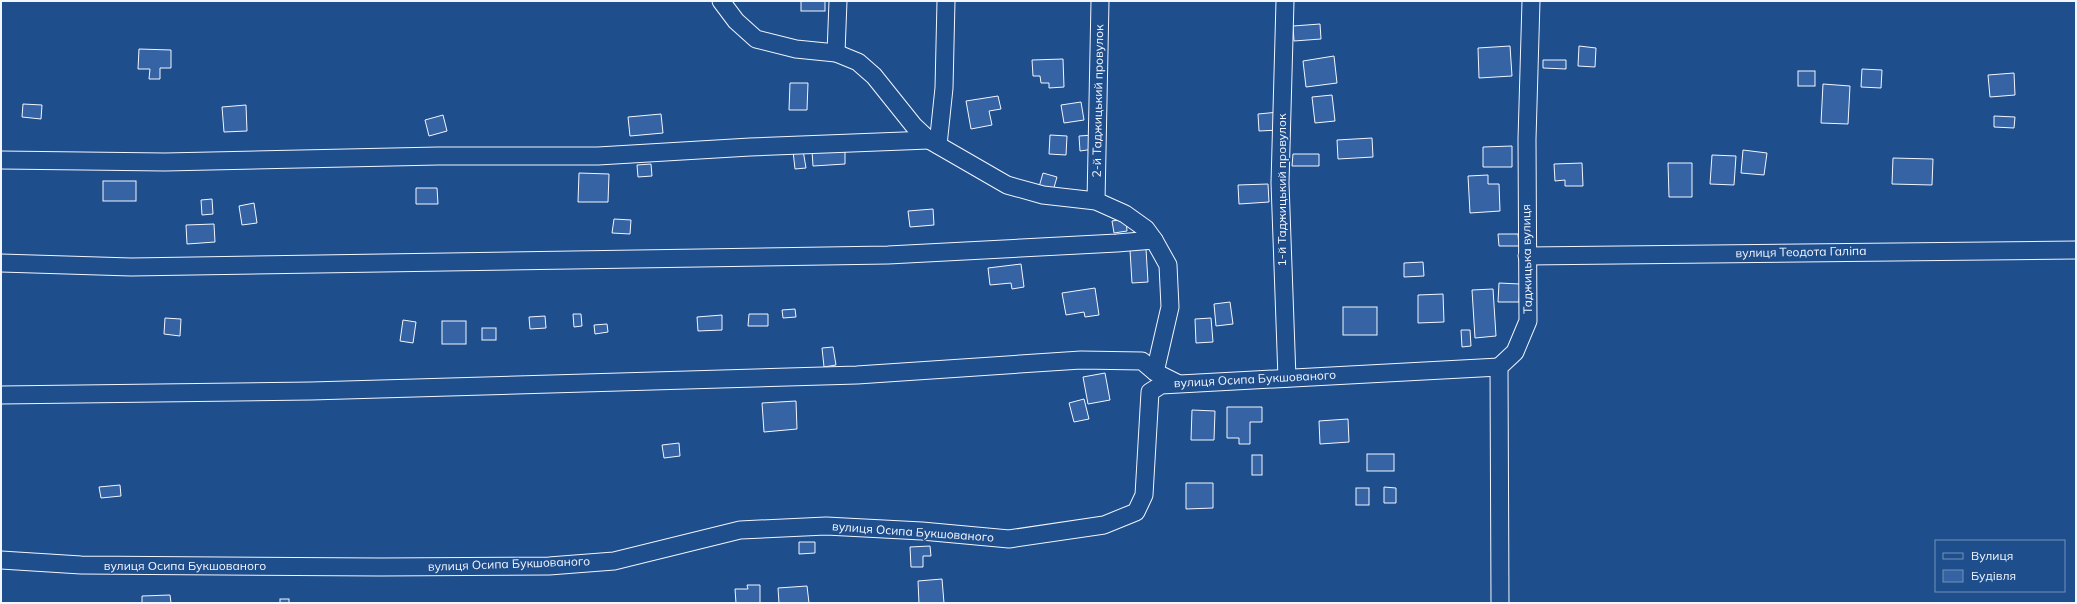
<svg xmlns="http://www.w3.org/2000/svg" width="2077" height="604" viewBox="0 0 2077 604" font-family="Mulish,sans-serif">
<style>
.building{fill:#3563a3;stroke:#f2f6ff}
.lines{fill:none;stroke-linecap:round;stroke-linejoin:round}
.minor-casing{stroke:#f2f6ff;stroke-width:19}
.minor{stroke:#1f4e8c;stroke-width:17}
.labels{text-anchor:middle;stroke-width:3;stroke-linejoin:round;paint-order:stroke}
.street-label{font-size:12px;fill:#f2f6ff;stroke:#1f4e8c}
</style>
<rect width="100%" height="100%" fill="#1f4e8c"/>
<g class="building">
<rect x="801" y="1" width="24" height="10"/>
<polygon points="1320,24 1321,39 1294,41 1293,26"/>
<polygon points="1510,46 1512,76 1479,78 1478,48"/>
<polygon points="1579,46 1596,48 1595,67 1578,66"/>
<polygon points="139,49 171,50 171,68 160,68 160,79 149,79 150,69 138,69"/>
<polygon points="1334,56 1337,83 1306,87 1303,61"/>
<polygon points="1063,59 1064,87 1049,88 1049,83 1041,83 1040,76 1033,76 1032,60"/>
<polygon points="1543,60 1566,60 1566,69 1543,68"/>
<polygon points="1862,69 1882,70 1881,88 1861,87"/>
<rect x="1798" y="71" width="17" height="15"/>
<polygon points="2014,73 2015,95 1990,97 1988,75"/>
<polygon points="790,83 808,83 807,110 789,110"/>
<polygon points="1823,84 1850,86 1848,124 1821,123"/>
<polygon points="1332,95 1335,121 1315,123 1312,97"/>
<polygon points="998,96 1001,109 989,111 992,125 971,129 966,101"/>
<polygon points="1081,102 1084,120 1064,123 1061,105"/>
<polygon points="23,104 42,105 41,119 22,117"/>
<polygon points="246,105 247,131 224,132 222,107"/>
<polygon points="1279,112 1280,130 1259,131 1258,114"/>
<polygon points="661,114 663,133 630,136 628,117"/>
<polygon points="443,115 447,131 429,136 425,120"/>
<polygon points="1994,116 2015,117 2014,128 1994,127"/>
<polygon points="1050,135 1067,136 1066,155 1049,154"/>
<polygon points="1093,135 1094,149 1080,151 1079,136"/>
<polygon points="1372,138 1373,157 1338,159 1337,140"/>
<polygon points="1512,146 1512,167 1483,167 1483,147"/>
<polygon points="845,149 845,164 813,166 812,151"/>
<polygon points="803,150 806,168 795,169 793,151"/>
<polygon points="1743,150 1767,153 1764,175 1741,173"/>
<polygon points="1293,154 1319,154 1319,166 1292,166"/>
<polygon points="1712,155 1736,156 1734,185 1710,184"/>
<polygon points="1893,158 1933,159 1932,185 1892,184"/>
<polygon points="1582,163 1583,186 1565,186 1565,180 1555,181 1554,164"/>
<polygon points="1668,163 1692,163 1692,197 1669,197"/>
<polygon points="651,164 652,176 638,177 637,165"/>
<polygon points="579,173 609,174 608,202 578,202"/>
<polygon points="1043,173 1057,177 1053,191 1039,187"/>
<polygon points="1488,175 1488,184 1499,184 1500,211 1470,213 1468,176"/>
<rect x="103" y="181" width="33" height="20"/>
<polygon points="1268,184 1269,202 1239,204 1238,185"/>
<polygon points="416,188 437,188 438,204 416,204"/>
<polygon points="212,199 213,214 202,215 201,200"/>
<polygon points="254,203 257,223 242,225 239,206"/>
<polygon points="933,209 934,225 910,227 908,211"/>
<polygon points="614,219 631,220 630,234 612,233"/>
<polygon points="1126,219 1127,231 1114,233 1112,221"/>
<polygon points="214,224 215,242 187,244 186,225"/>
<polygon points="1498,234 1518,234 1519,246 1499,246"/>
<polygon points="1146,249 1148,282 1132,283 1130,250"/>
<polygon points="1423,262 1424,276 1404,277 1404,263"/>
<polygon points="1021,264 1024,287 1012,289 1011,283 990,285 988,268"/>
<polygon points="1499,283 1520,284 1519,302 1498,302"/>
<polygon points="1095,288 1099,315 1085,317 1084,312 1066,315 1062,293"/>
<polygon points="1493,289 1496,336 1475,338 1472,290"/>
<polygon points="1443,294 1444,322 1418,323 1418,295"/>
<polygon points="1230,302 1233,324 1216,326 1214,304"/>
<rect x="1343" y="307" width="34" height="28"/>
<polygon points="795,309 796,317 783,318 782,310"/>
<polygon points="573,314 581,314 582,326 574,327"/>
<polygon points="749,314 768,314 768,326 748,326"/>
<polygon points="722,315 722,330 698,331 697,317"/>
<polygon points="545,316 546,328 530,329 529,317"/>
<polygon points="165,318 181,319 180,336 164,334"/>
<polygon points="1211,318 1213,342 1196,343 1195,319"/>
<polygon points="403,320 416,322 413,343 400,341"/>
<rect x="442" y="321" width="24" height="23"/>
<polygon points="607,324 608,332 595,334 594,325"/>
<rect x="482" y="328" width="14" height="12"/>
<polygon points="1461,330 1470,330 1471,346 1462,347"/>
<polygon points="833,347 836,365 824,367 822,348"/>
<polygon points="1105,373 1110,400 1088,404 1083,377"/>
<polygon points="1084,399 1089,419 1074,422 1069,403"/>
<polygon points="796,401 797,429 764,432 762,403"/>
<polygon points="1227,407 1262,407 1262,422 1250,422 1250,444 1239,444 1239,438 1227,438"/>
<polygon points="1192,410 1215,411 1214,440 1191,440"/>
<polygon points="1348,419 1349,442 1320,444 1319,421"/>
<polygon points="679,443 680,456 664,458 662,445"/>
<rect x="1367" y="454" width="27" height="17"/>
<rect x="1252" y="455" width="10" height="20"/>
<polygon points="1186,483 1213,483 1213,508 1186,509"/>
<polygon points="120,485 121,496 101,498 99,487"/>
<polygon points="1384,487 1396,488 1396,503 1384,503"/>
<rect x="1356" y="488" width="13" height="17"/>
<polygon points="799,542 815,542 815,553 799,554"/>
<polygon points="930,546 931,556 923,556 923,567 911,567 910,547"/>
<polygon points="942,579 944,603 919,603 918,581"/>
<polygon points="747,585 760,585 760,603 736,603 735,589 748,589"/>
<polygon points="807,586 809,603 779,603 778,588"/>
<polygon points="170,595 171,603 142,603 142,596"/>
<rect x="280" y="599" width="9" height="4"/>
</g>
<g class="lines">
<defs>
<g id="minor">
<polyline points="721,1 736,21 756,39 796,49 836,53 858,62 874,76 914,126 929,140 1007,185 1043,195 1096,201 1125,214 1146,229 1154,240 1168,265 1170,307 1155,372"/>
<polyline points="1285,1 1280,183 1287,378"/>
<polyline points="836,53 838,1"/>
<polyline points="938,145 944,88 946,1"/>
<polyline points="1,160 165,162 438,156 598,156 750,147 929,140"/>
<polyline points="1096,201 1100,1"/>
<polyline points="1527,256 2076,250"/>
<polyline points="1,263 131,267 888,255 1117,243 1154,240"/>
<polyline points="1,395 311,391 857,375 1081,360 1142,361 1155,372 1177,383"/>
<polyline points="1,560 81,565 380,567 549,566 614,561 740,530 826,526 922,531 1009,539 1104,525 1136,512 1144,495 1150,392 1161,385 1499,367"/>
<polyline points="1500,603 1499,367 1515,352 1528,321 1527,139 1531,1"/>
</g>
</defs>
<use href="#minor" class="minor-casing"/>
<use href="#minor" class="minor"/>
</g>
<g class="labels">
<g class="street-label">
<text transform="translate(1098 101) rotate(-89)" y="4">2-й Таджицький провулок</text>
<text transform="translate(1282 190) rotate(-90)" y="4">1-й Таджицький провулок</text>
<text transform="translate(1801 252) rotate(-1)" y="4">вулиця Теодота Галіпа</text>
<text transform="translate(1527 259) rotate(-91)" y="4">Таджицька вулиця</text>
<text transform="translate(1255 379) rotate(-3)" y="4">вулиця Осипа Букшованого</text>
<text transform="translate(913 532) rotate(4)" y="4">вулиця Осипа Букшованого</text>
<text transform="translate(509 564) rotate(-2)" y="4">вулиця Осипа Букшованого</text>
<text x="185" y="570">вулиця Осипа Букшованого</text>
</g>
</g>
<rect width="2077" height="604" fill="none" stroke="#f2f6ff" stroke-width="4"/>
<rect x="1935" y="540" width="130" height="52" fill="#1f4e8c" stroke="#7391ba"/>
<rect x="1943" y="553" width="20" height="6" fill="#1f4e8c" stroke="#7391ba"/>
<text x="1971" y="560" font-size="12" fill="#f2f6ff">Вулиця</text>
<rect x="1943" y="570" width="20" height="12" fill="#3563a3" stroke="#7391ba"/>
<text x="1971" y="580" font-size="12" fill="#f2f6ff">Будівля</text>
</svg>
